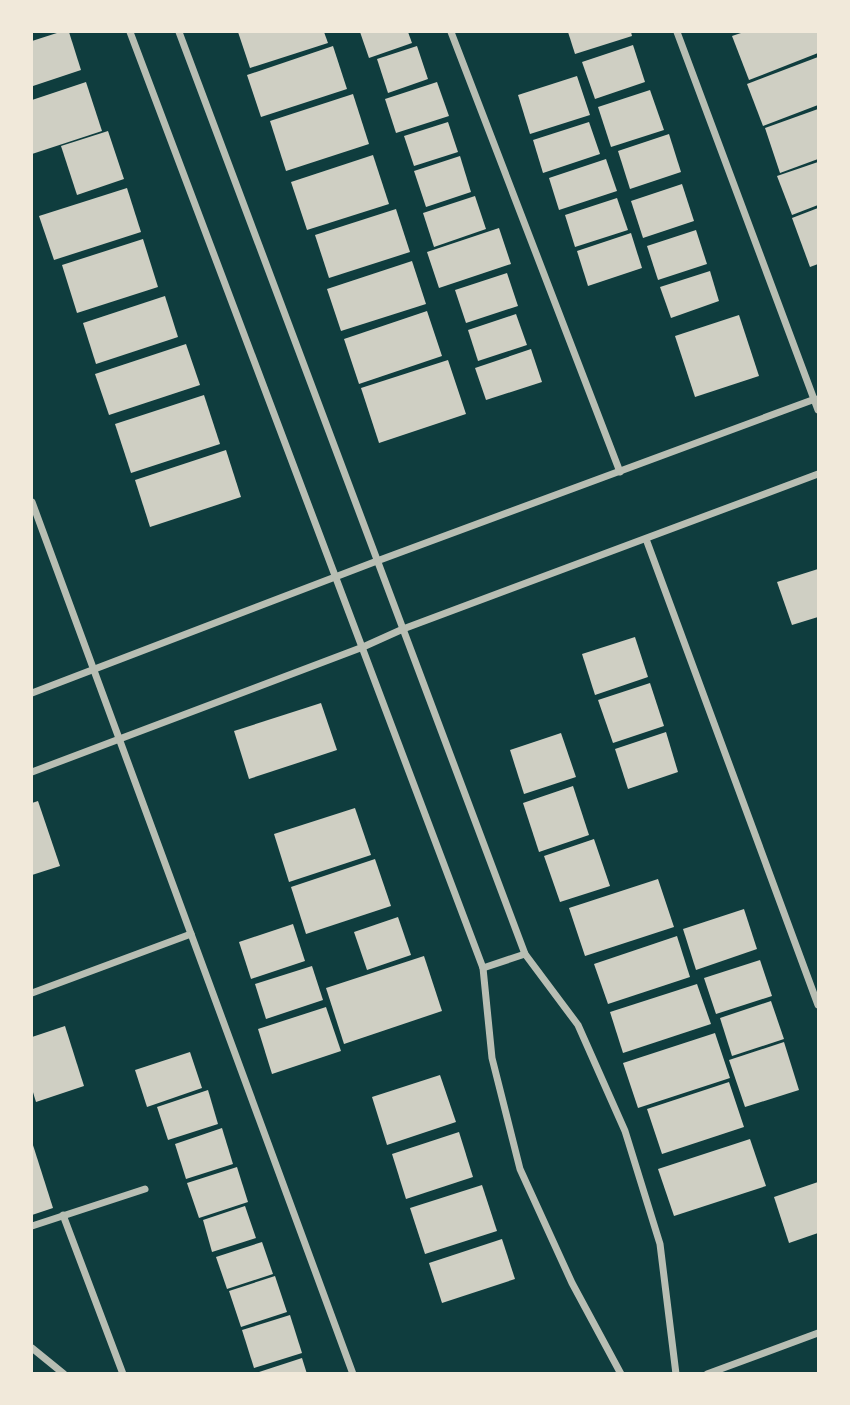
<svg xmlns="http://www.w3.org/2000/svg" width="850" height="1405" viewBox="0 0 850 1405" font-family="'Playfair Display',serif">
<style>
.building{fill:#cfcfc3}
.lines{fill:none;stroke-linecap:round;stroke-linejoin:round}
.minor{stroke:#b8beb3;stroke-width:7}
</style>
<rect width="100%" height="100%" fill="#0f3d3e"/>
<g class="building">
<polygon points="60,32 69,32 81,70 33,86 32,41"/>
<polygon points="238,32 324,32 328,43 250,68"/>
<polygon points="360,32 408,32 412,43 369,58"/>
<polygon points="568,32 631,32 632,36 575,54"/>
<polygon points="744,32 818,32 818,53 749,80 732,36"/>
<polygon points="633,45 645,82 595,99 582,62"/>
<polygon points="333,46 347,89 261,117 247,75"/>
<polygon points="417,46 428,79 388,93 377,59"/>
<polygon points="818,57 818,105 763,126 747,84"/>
<polygon points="577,76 590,115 530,134 518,95"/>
<polygon points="86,82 102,131 32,154 32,100"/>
<polygon points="437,82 449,116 396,133 385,99"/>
<polygon points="650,90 664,130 611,147 598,107"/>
<polygon points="353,94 369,144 286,171 270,121"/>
<polygon points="818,109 818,159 780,173 765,128"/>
<polygon points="448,122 458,152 414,166 404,136"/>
<polygon points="589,122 600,154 543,173 533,140"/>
<polygon points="108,131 124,179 77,195 61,146"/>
<polygon points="669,134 681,172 630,189 618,151"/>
<polygon points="373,155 389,204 307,230 291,182"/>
<polygon points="460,156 471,192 426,207 414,171"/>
<polygon points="606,159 617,191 559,210 549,178"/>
<polygon points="818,162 818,205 792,215 777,176"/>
<polygon points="682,184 694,221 643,238 631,201"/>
<polygon points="127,188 141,232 54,260 39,216"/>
<polygon points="475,196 486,229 434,247 423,213"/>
<polygon points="617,198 628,230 575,247 565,215"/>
<polygon points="818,208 818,264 810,267 792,218"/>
<polygon points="396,209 410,252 329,278 315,235"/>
<polygon points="499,228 511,264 439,288 427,252"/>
<polygon points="696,230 707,264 658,280 647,246"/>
<polygon points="631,233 642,268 588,286 577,251"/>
<polygon points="143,239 158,287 77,313 62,265"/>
<polygon points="412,261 426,304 341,331 327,289"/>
<polygon points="710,271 719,301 671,318 660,287"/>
<polygon points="507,273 518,306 466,323 455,290"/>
<polygon points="165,296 178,337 96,364 83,323"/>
<polygon points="427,311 442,356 359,384 344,339"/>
<polygon points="516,314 527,345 478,361 468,330"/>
<polygon points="739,315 759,376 695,397 675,336"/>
<polygon points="186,344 200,385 109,415 95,374"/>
<polygon points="531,349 542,382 486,400 475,368"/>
<polygon points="448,360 466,414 379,443 361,388"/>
<polygon points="204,395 220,444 131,473 115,424"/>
<polygon points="226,450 241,497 150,527 135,480"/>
<polygon points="818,569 818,617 792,625 777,582"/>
<polygon points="635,637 648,677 595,695 582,654"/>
<polygon points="650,683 664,726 613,743 598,700"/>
<polygon points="321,703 337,750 249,779 234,731"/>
<polygon points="666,732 678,772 628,789 615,749"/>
<polygon points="561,733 576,777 524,794 510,750"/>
<polygon points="573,786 589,835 539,852 523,803"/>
<polygon points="38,801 60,866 32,875 32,803"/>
<polygon points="355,808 371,855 289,882 274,834"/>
<polygon points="594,839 610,886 560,902 544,856"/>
<polygon points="375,859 391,906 306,934 291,887"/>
<polygon points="658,879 674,927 585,956 569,908"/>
<polygon points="744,909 757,949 696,970 683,929"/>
<polygon points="398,917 411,955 367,970 354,932"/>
<polygon points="293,924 305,961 251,979 239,942"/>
<polygon points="677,936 690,977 608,1004 594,964"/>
<polygon points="424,956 442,1011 344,1044 326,988"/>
<polygon points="760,960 772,996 716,1014 704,978"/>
<polygon points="312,966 323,1000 266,1019 255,984"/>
<polygon points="697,984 711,1024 623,1053 610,1012"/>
<polygon points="771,1001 784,1039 732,1056 720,1018"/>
<polygon points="326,1007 341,1051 272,1074 258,1029"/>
<polygon points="65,1026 84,1086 36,1102 32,1089 32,1037"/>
<polygon points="715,1033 730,1078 638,1108 623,1063"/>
<polygon points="784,1042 799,1090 745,1107 729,1060"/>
<polygon points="190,1052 202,1088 147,1107 135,1070"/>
<polygon points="440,1075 456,1122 387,1145 372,1097"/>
<polygon points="729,1082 744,1127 662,1154 647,1109"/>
<polygon points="208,1090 218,1124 168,1140 157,1107"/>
<polygon points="222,1128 233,1164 186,1179 175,1144"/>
<polygon points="459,1132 473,1177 406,1199 392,1154"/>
<polygon points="750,1139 766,1186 674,1216 658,1169"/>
<polygon points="32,1142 53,1208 32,1215"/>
<polygon points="237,1167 248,1202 199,1218 187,1183"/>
<polygon points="818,1182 818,1233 789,1243 774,1197"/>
<polygon points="482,1185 497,1231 425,1254 410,1208"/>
<polygon points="245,1206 256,1238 212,1252 203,1220"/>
<polygon points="502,1239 515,1279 442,1303 429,1263"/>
<polygon points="262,1242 273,1274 227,1289 216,1257"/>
<polygon points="275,1276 287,1312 241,1327 229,1291"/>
<polygon points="290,1315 302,1353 254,1368 242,1330"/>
<polygon points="302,1358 307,1374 256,1374 256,1373"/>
</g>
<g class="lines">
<g class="minor">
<polyline points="130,32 483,968 492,1058 520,1169 572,1283 621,1374"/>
<polyline points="179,32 525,954 578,1025 625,1131 660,1244 676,1374"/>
<polyline points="451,32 620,472"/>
<polyline points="677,32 818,410"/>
<polyline points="32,502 353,1374"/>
<polyline points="646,539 818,1005"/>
<polyline points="32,693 377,561 815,399"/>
<polyline points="32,772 363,647 403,629 818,474"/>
<polyline points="483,968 525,954"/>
<polyline points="32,993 191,934"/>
<polyline points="63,1215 123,1374"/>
<polyline points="32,1226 145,1189"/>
<polyline points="32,1348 64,1374"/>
<polyline points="707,1374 818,1333"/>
</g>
</g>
<rect width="850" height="1405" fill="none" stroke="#f1e9da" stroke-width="66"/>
</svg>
